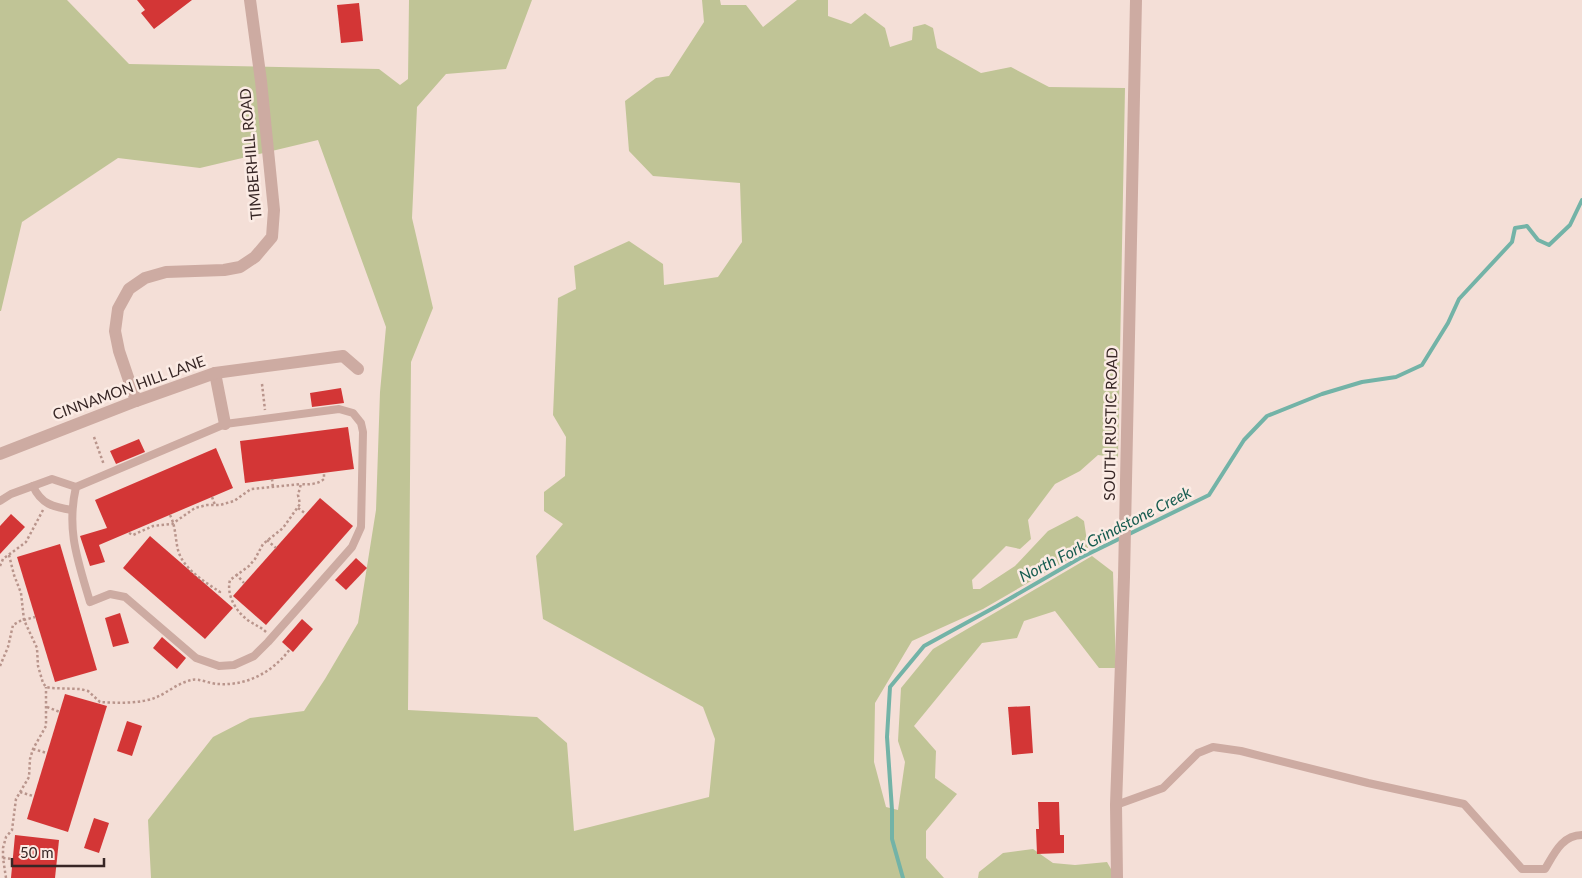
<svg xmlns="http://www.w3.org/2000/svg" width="1582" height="878" viewBox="0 0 1582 878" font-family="Lato,sans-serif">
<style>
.green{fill:#c0c496}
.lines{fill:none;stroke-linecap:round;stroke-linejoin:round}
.stream{stroke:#73b3a7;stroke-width:4}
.building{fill:#d33636}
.path{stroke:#b9958c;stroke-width:2.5;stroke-dasharray:2.5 2.5;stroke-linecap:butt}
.lane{stroke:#cdaba2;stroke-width:8}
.street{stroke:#cdaba2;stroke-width:12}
.labels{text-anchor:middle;stroke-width:5;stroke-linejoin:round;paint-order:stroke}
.street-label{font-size:15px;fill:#372625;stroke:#fbebe4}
.water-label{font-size:16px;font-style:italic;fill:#175c50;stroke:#fbebe4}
</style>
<rect width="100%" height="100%" fill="#f4dfd7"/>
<g class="green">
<polygon points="0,0 67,0 129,64 379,69 400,85 408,79 409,0 532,0 506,69 446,74 417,107 412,218 433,308 411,362 408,710 537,717 567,743 574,831 709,797 715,739 703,707 543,619 536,556 563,524 544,511 544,492 565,476 566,437 553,415 558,298 576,289 574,266 629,241 663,264 664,285 718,277 742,242 740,183 653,176 629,151 625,101 656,78 669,76 704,22 702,0 720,0 721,5 746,5 763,27 797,0 828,0 828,16 851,24 865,13 885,28 890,47 912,40 913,27 925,24 933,28 937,48 981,73 1011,67 1049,87 1125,88 1118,458 1098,455 1080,471 1055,484 1028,520 1031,539 1020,549 1006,546 972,580 973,589 980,589 1015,566 1048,531 1077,516 1084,521 1088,548 983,609 912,641 875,703 874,762 886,807 898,810 905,762 898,741 901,688 933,649 1092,556 1113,572 1116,668 1099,668 1055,611 1024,621 1017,638 982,643 914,726 936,751 935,778 957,794 926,831 926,858 944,878 151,878 148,820 213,737 250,718 304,711 325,679 358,623 376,510 380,392 386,327 318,140 200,168 118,158 22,222 1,311 0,311"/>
<polygon points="1033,849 1053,863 1075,865 1107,862 1111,869 1111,878 978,878 979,872 1003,853"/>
</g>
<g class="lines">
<polyline class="stream" points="903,878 892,839 892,810 887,737 890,687 924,646 997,606 1080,558 1209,495 1244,440 1267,416 1322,394 1362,382 1396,377 1422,365 1448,323 1459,299 1512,242 1515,228 1527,226 1538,240 1549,245 1570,225 1582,200"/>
</g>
<g class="building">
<polygon points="137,0 192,0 154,29 141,13 145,10"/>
<polygon points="359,3 363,41 341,43 337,5"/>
<polygon points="341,388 344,403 312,407 310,393"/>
<polygon points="348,427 354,469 245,483 240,441"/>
<polygon points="139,439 145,452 116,464 110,451"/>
<polygon points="216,448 233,488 99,545 105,562 90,566 80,536 107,528 95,500"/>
<polygon points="320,498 353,526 266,625 233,596"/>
<polygon points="11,514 25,527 0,554 0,526"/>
<polygon points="150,536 233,608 205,639 123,568"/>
<polygon points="60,544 97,670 55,682 17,557"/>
<polygon points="356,558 367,568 346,590 335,580"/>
<polygon points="120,613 129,643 113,647 105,618"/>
<polygon points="302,619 313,629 293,652 282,642"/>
<polygon points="162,637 186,658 177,669 153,648"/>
<polygon points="65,694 107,706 68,832 27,819"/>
<polygon points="1030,706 1033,753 1012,755 1008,707"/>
<polygon points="127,721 142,726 132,756 117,751"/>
<polygon points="1038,802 1059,802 1060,835 1064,835 1064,853 1037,854 1036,829 1039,829"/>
<polygon points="94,818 109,823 99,853 84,848"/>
<polygon points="15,835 59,840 55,878 11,878"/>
</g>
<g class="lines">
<g class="path">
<polyline points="262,384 265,410"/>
<polyline points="94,437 104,465"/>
<polyline points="272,479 273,488"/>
<polyline points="212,497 215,505"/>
<polyline points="298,508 306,514"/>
<path d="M170,515c6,12 5,23 8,35 5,19 27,32 42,42l-2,3"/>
<polyline points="129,533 133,535 153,526 172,524 195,508 207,505 220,505 234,501 251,489 301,484"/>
<polyline points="267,540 276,548"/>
<path d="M9,555l5,20 7,18 3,27 13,28 1,18 5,17 3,4 5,1 29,1 8,2 12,11c18,1 41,2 57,-5 11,-5 23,-15 35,-17 7,-2 18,4 26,4 29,2 55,-12 72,-35"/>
<polyline points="0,566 3,559 26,542 43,510"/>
<polyline points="236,574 244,583"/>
<path d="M266,632c-5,-5 -11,-7 -17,-11 -13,-9 -23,-26 -19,-41l19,-14 6,-7 8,-15 20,-16 17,-24 -2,-9 3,-11c8,1 17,0 23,-5v-6"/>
<polyline points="0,666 8,647 13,625 20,621 35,617"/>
<polyline points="47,707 60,712"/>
<polyline points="33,749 47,753"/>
<polyline points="20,792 33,796"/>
<polyline points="3,858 13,859"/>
<polyline points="6,878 3,858 3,848 6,837 12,830 16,799 29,777 30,759 33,749 46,726 46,687"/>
</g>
<g class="lane">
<path d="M339,409l14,4 8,10 2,9 -2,95 -9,20 -84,95 -14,14 -20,9 -15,1 -23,-8 -71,-61 -15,-3 -20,8c-12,-41 -24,-72 -14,-115l149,-63z"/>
<path d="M33,486c8,18 20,21 39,24"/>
<polyline points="0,501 11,494 52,479 76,487"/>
<path d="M1116,805l47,-17 35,-35 15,-6 28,4 127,32 96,21 58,65h23c9,-15 17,-34 37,-34"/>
</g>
<g class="street">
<polyline points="215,373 225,424"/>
<polyline points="136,401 119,351 115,331 118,309 129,289 145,278 166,272 224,270 240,267 255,257 272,237 274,210 261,81 250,0"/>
<polyline points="0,454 136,401 215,373 343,356 358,369"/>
<polyline points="1117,878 1116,805 1124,577 1136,0"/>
</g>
</g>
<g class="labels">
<g class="street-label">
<text transform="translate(251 154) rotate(-95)" y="5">TIMBERHILL ROAD</text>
<text transform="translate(129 388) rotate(-20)" y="5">CINNAMON HILL LANE</text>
<text transform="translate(1111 424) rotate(-89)" y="5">SOUTH RUSTIC ROAD</text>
</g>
<g class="water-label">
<text transform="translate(1105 534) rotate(-27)" y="6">North Fork Grindstone Creek</text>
</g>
</g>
<path d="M12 858v8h92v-8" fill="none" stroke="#372625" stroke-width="2.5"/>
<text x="20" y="858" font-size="15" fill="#372625" stroke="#fbebe4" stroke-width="4" paint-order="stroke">50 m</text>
</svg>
